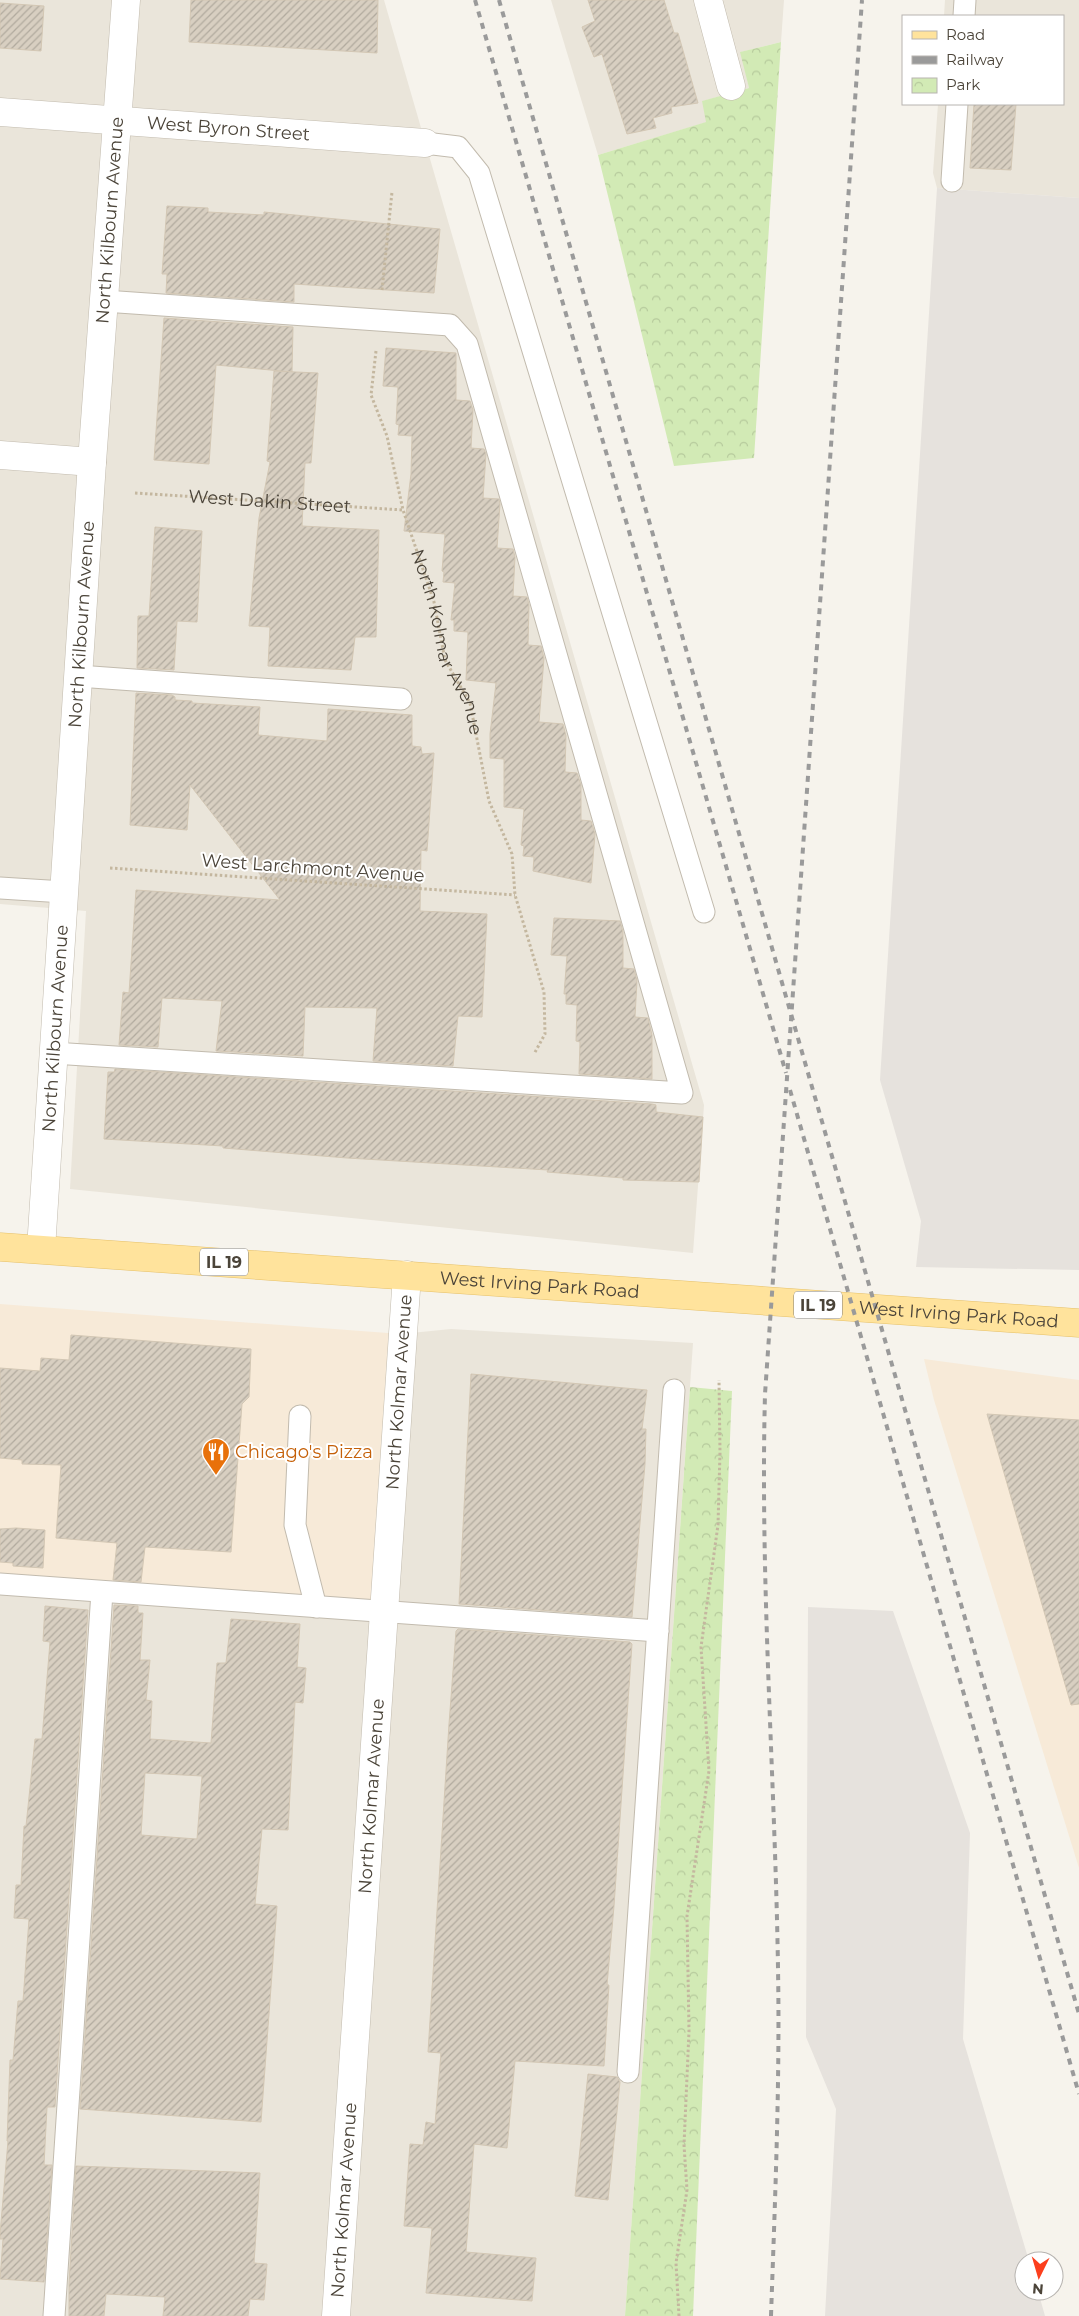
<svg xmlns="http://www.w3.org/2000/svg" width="1079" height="2316" viewBox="0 0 1079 2316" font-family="Montserrat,sans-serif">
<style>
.residential{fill:#eae5da}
.commercial{fill:#f7ead8}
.industrial{fill:#e6e2dd}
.park{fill:url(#park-crowns)}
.building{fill:url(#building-hatch);stroke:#d3c7b4;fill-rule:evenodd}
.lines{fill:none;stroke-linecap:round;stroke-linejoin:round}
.lane-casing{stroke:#c2bbae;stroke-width:23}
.street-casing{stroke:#c2bbae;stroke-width:29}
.primary-casing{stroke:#e6c16a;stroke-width:29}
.path{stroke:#c4b79f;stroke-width:3;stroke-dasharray:2.5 2.5;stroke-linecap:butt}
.lane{stroke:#fff;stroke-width:21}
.street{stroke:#fff;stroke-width:28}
.primary{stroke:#ffe39c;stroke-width:28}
.rail{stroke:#9a9a9a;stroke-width:4;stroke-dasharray:6 6;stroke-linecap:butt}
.labels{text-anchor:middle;stroke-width:4;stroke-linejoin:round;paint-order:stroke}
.shield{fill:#fff;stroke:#817c74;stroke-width:1}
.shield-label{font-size:16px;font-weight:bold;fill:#4b4439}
.street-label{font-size:18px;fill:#4b4439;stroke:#fff}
.food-label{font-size:18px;fill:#c56008;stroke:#fff;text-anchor:start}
</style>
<defs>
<pattern id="park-crowns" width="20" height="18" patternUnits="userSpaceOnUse" patternTransform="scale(1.25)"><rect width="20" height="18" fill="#d2eab5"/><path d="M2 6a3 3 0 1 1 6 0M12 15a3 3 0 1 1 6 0" fill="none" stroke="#b6ca9c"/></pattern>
<pattern id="building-hatch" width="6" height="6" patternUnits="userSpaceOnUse" patternTransform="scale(1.25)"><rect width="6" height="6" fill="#d8cfc1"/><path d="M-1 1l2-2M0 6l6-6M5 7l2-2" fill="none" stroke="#b1aa9e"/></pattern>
</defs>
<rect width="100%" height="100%" fill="#f6f3ec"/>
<g class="residential">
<polygon points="0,0 384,0 704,1105 693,1253 70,1189 86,911 0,904"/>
<polygon points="551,0 784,0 781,42 741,52 749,88 703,101 707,122 598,155"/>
<polygon points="945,0 1079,0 1079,198 937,188 933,173 938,104 1063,104 1063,16 944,16"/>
<polygon points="451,1329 693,1343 625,2316 0,2316 0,1581 401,1334"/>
</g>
<g class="commercial">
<polygon points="0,1304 401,1334 378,1608 0,1581"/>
<polygon points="924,1359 1079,1380 1079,1868 934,1400"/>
</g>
<g class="industrial">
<polygon points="937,188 1079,198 1079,1270 916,1267 921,1221 880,1080"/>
<polygon points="808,1607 893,1611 970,1833 963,2039 1029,2261 1024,2261 1024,2291 1038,2291 1045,2316 825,2316 836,2109 806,2037"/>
</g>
<g class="park">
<polygon points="781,42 754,458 674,466 598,155 706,122 702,101 749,88 740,52"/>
<polygon points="690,1387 732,1391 693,2316 625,2316"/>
</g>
<g class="building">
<polygon points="191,0 378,0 377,53 189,42"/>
<polygon points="588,0 664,0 674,33 678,33 698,103 671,107 672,113 653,118 656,128 627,134 602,54 594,57 582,27 595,21"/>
<polygon points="0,3 44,6 41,51 0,48"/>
<polygon points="974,104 1016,104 1011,170 970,168"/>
<polygon points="167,206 208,208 208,212 264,215 264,212 440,229 434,293 294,284 294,302 166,293 167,274 162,274"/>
<polygon points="164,318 293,327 292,372 216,365 209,464 154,460"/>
<polygon points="386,348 456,353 456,400 470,401 473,410 471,448 484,449 486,454 483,498 499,499 500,504 497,548 513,549 515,557 513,596 527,597 529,605 528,645 541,646 544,658 539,722 563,724 566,736 565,772 577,773 581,785 581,820 591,821 595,834 591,883 533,871 534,857 523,856 524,846 521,845 524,809 504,807 504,759 490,758 490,734 496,683 466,680 468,632 454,631 454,620 451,620 455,583 443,582 444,572 442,571 445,534 404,531 411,474 412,436 398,435 399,425 396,424 398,387 383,386"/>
<polygon points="274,371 318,373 311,463 305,463 302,526 379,530 376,637 355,637 351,670 268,666 270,627 249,626 259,518 270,462 267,461"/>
<polygon points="155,527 202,531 197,622 177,621 174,670 137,668 138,616 149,616"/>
<polygon points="136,693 172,695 175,697 175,700 192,701 192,703 260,707 258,735 327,741 328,709 412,715 412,746 421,747 422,754 434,753 427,851 421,850 420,911 487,914 482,1017 458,1016 453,1066 373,1061 377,1008 305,1007 303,1056 216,1051 222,1001 162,998 158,1047 119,1045 123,992 129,993 136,890 280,900 190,785 187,830 130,825"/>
<polygon points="554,918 620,921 623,932 623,968 634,969 637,981 635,1017 648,1018 652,1035 652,1079 579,1074 580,1042 576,1041 577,1005 566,1004 566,994 564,994 567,956 551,955"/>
<polygon points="115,1069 652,1104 656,1105 656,1112 703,1117 699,1182 623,1180 623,1178 547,1172 548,1170 347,1158 223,1148 223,1146 104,1139 108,1072 114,1072"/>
<polygon points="71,1335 251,1349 249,1397 242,1404 231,1552 145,1547 141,1582 113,1580 117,1543 56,1538 61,1465 22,1464 22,1460 0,1458 0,1368 40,1371 41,1358 69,1360"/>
<polygon points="471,1374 647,1390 642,1429 646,1429 645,1464 632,1617 459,1604"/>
<polygon points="987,1414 1079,1420 1079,1704 1071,1705"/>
<polygon points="16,1528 45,1530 43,1568 13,1566 13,1563 0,1562 0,1529"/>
<path d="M114,1605l24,1v7h5l-3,47h10l-4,40 6,1 -2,38 61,4 6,-80h9l5,-44 69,5 -3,43 9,1 -3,35 -8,-1 -7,128 -26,-1 -7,75 22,2 -16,216 -181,-13zM145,1773l57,3 -5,63 -56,-4z"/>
<polygon points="45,1606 88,1610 55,2107 47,2107 44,2165 52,2165 44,2282 0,2279 3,2239 0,2239 0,2234 8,2141 7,2141 10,2060 13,2060 18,2001 23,2001 29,1919 14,1918 16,1885 21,1885 24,1826 26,1826 35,1739 42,1739 50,1642 43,1641"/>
<polygon points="458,1629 630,1642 632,1644 614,1906 607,1985 609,1985 604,2066 515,2061 507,2148 474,2144 466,2252 536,2258 532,2301 426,2293 432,2228 404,2226 410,2144 423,2145 426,2122 435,2124 441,2053 428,2052 449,1724 456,1631"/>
<polygon points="588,2074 617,2077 620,2082 608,2200 575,2196"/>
<polygon points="76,2166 260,2173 254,2263 267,2264 264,2300 250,2299 248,2316 163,2316 165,2297 106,2294 104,2316 69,2316 69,2283"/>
</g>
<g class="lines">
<defs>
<g id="lane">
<polyline points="964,16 965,0"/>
<polyline points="425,143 458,147 479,173 704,912"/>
<polyline points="952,181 957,104"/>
<polyline points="78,676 401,699"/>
<polyline points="0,888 64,892"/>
<polyline points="53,1053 682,1093 467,344 450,325 104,301"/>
<polyline points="300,1416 295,1525 316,1607"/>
<polyline points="0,1584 658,1631"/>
<polyline points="628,2072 674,1390"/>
<polyline points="54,2316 102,1592"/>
</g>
<g id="street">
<polyline points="708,0 731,86"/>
<path id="s3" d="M0,112l425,31"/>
<polyline points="0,455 92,462"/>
<path id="s4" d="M41,1249l51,-787 34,-462"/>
<path id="s5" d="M336,2316l71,-1041"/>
</g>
<g id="primary">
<path id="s6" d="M0,1247l1079,76"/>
</g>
</defs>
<use href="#lane" class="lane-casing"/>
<use href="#street" class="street-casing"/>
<use href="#primary" class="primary-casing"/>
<g class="path">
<polyline points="382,290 392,192"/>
<path id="s1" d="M376,351l-5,44 16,41 16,74 31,92 11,58 25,43 19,98 23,53 3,41 29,97 1,42 -11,20"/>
<path id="s2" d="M135,493l268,17"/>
<polyline points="110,868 515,895"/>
<polyline points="679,2316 676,2263 687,2190 684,2145 689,2031 687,1916 709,1771 701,1647 718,1525 720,1452 719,1380"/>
</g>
<use href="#lane" class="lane"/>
<use href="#street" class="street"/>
<use href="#primary" class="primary"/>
<g class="rail">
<polyline points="475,0 786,1073"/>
<polyline points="499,0 1079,2014"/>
<polyline points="790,1090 1079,2094"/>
<path d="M771,2316c4,-116 9,-232 7,-348 -3,-191 -18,-383 -13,-574l97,-1394"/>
</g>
</g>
<defs>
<symbol id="restaurant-pin" viewBox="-11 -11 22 30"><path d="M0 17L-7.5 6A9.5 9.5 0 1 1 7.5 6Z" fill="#e8710a" stroke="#fff"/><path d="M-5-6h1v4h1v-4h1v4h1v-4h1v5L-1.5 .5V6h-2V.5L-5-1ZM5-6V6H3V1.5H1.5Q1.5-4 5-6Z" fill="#fff"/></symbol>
</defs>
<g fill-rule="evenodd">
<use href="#restaurant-pin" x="200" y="1436" width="32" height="43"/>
</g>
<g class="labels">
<g class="shield">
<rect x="200" y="1248.5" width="48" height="27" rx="4"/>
<rect x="794" y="1291.5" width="48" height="27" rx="4"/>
</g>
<g class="shield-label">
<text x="224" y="1268">IL 19</text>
<text x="818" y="1311">IL 19</text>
</g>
<g class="street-label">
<text dy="6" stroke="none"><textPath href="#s3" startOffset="229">West Byron Street</textPath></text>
<text dy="6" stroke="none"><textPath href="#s4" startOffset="1031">North Kilbourn Avenue</textPath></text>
<text dy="6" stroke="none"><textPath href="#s2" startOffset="135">West Dakin Street</textPath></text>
<text dy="6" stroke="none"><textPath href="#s4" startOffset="626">North Kilbourn Avenue</textPath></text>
<text dy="6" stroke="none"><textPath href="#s1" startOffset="304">North Kolmar Avenue</textPath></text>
<text transform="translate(313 868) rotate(4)" y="6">West Larchmont Avenue</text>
<text dy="6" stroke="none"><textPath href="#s4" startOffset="221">North Kilbourn Avenue</textPath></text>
<text dy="6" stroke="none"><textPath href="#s6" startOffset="541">West Irving Park Road</textPath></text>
<text dy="6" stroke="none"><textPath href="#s6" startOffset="961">West Irving Park Road</textPath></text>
<text dy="6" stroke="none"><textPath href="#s5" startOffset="926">North Kolmar Avenue</textPath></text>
<text dy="6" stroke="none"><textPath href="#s5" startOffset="521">North Kolmar Avenue</textPath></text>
<text dy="6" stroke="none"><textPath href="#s5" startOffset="116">North Kolmar Avenue</textPath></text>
</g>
<g class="food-label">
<text x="235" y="1458">Chicago's Pizza</text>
</g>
</g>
<rect x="902" y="15" width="162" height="90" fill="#ffffff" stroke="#b7b4b0"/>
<rect x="912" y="31" width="25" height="8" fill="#ffe39c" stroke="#b7b4b0"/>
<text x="946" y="40" font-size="15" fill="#4b4439">Road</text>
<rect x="912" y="56" width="25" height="8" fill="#9a9a9a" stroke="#b7b4b0"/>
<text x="946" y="65" font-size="15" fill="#4b4439">Railway</text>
<rect x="912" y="78" width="25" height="15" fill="url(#park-crowns)" stroke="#b7b4b0"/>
<text x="946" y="90" font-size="15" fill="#4b4439">Park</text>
<g transform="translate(1039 2276) rotate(185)"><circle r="24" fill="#ffffff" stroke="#b7b4b0"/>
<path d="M0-4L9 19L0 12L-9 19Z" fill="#fc3f1d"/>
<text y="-8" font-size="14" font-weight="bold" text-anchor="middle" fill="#4b4439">N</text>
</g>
</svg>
